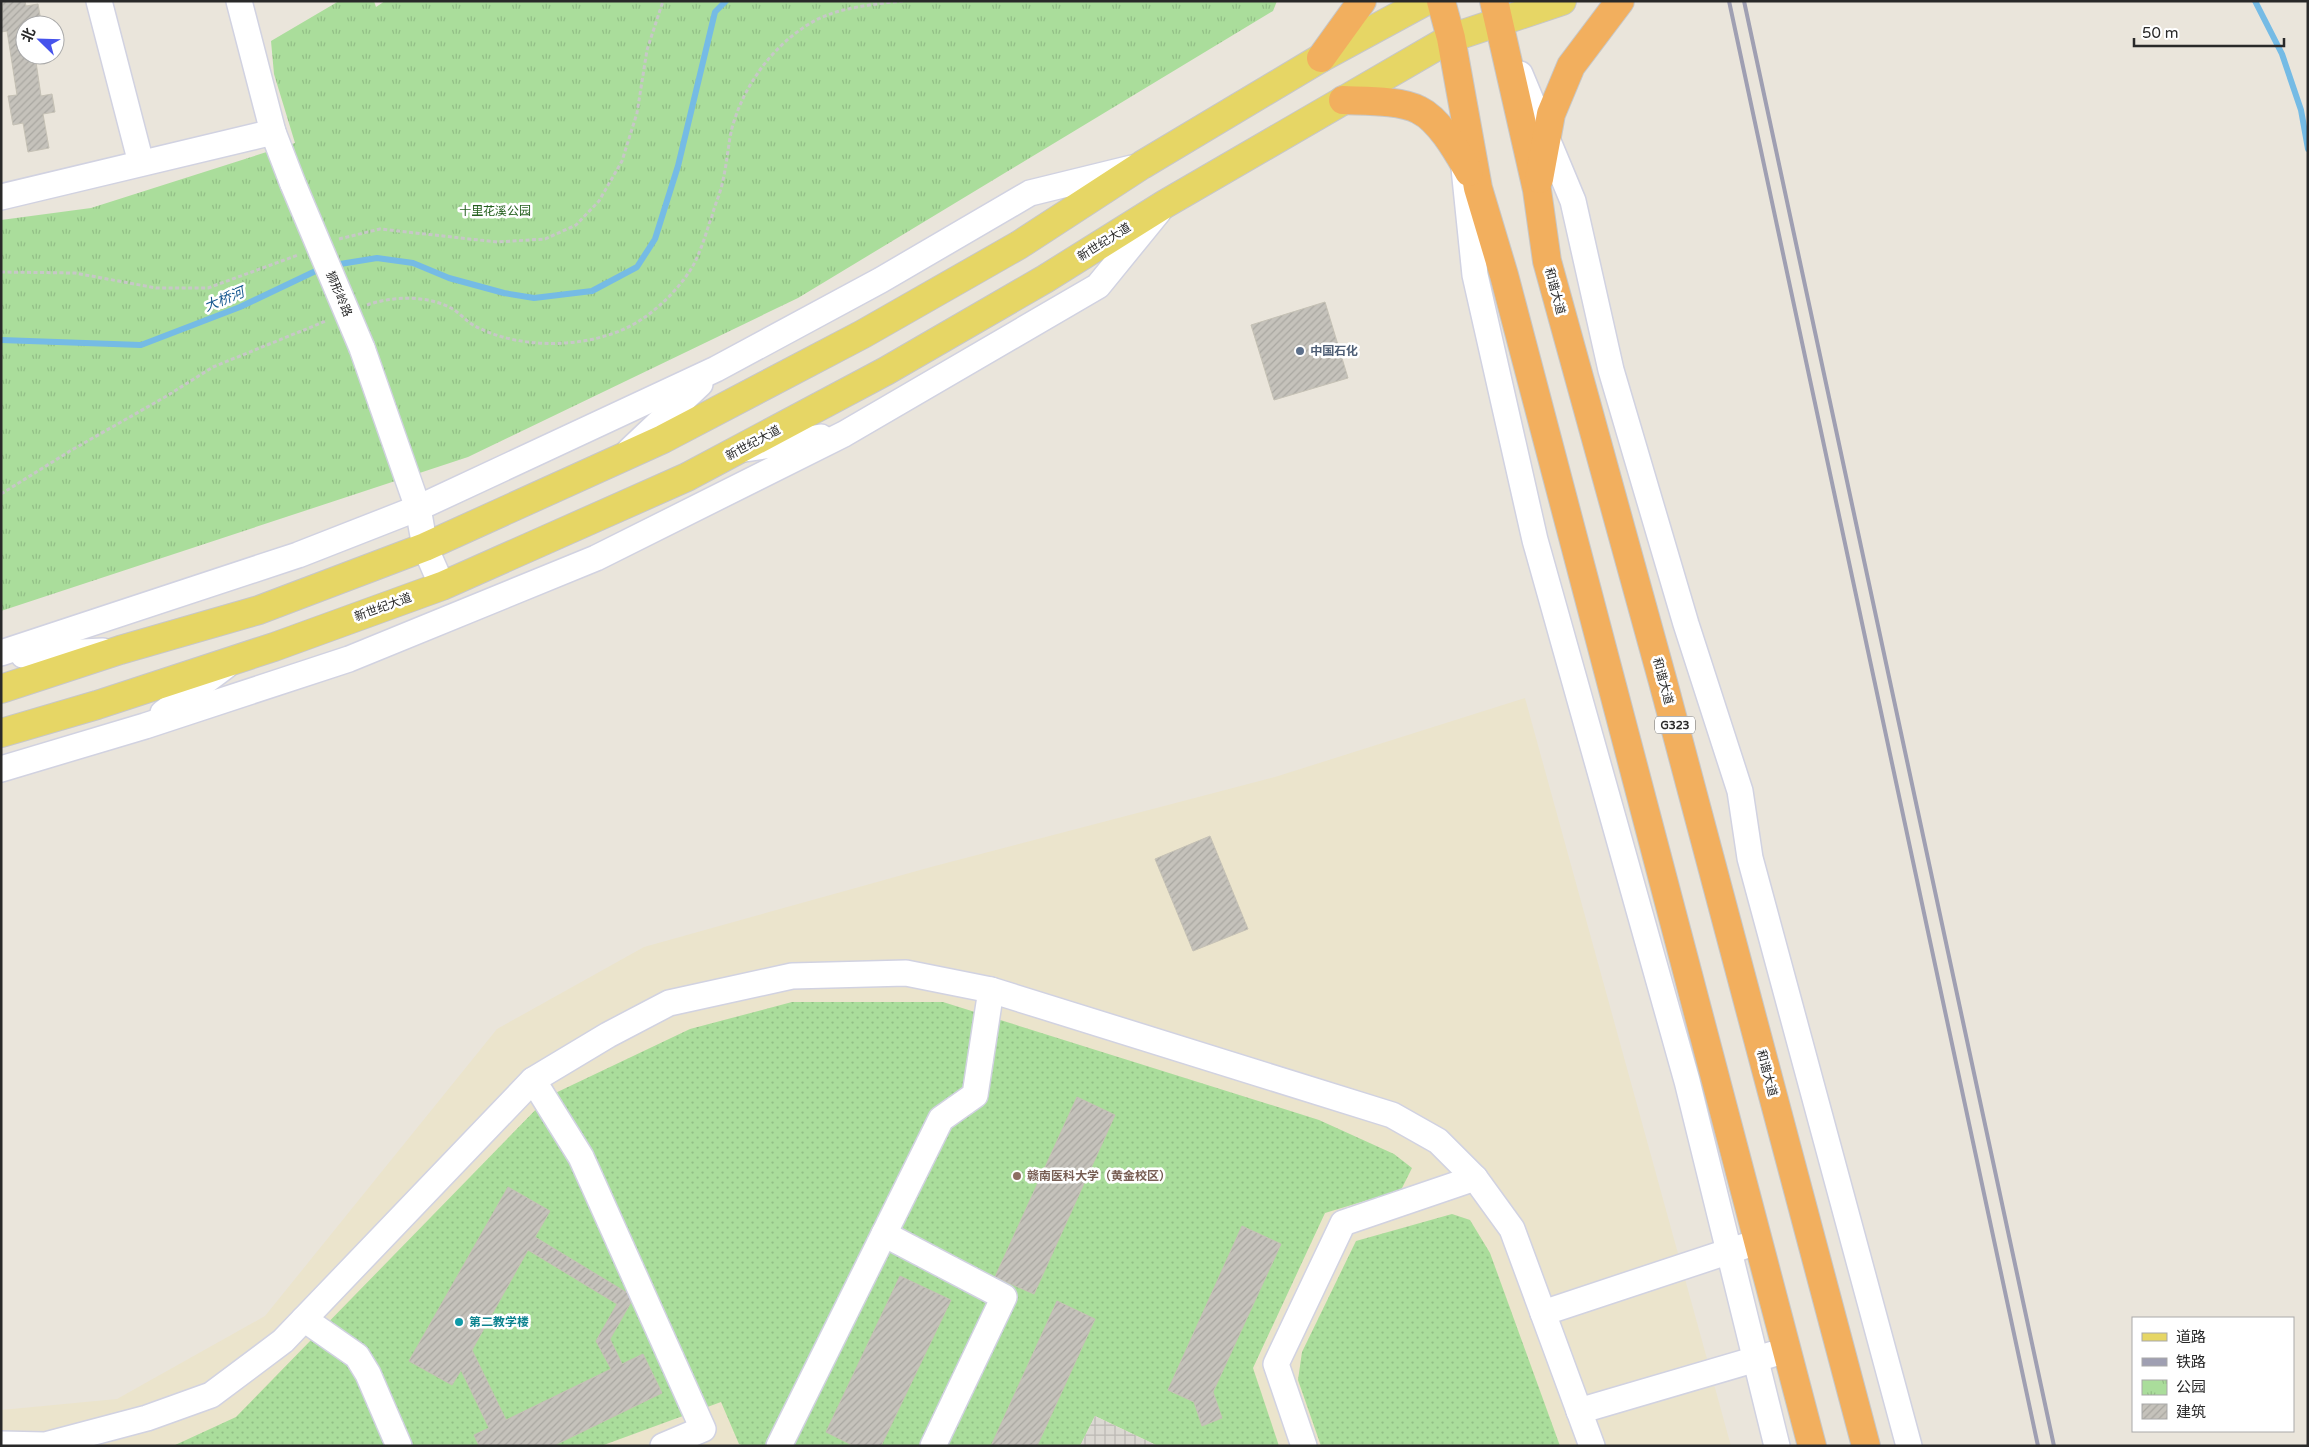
<svg xmlns="http://www.w3.org/2000/svg" width="2309" height="1447" viewBox="0 0 2309 1447" font-family="'Varela Round','Noto Sans SC',sans-serif">
<style>
.education{fill:#ebe4cc}
.grass{fill:url(#grass-dots)}
.park{fill:url(#park-tufts)}
.plaza{fill:url(#plaza-grid)}
.lines{fill:none;stroke-linecap:round;stroke-linejoin:round}
.stream{stroke:#75bbe5;stroke-width:6}
.building{fill:url(#building-hatch);stroke:#c5c1b5;fill-rule:evenodd}
.minor-casing{stroke:#d1d2e1;stroke-width:28}
.major-casing{stroke:#c7c7c7;stroke-width:30}
.highway-casing{stroke:#c7c7c7;stroke-width:30}
.path{stroke:#c7c7c7;stroke-width:3;stroke-dasharray:4 2.5;stroke-linecap:butt}
.minor{stroke:#fff;stroke-width:25}
.major{stroke:#e6d665;stroke-width:28}
.highway{stroke:#f2af5e;stroke-width:28}
.rail{stroke:#9f9fb2;stroke-width:4}
.minor-bridge-casing{stroke:#d1d2e1;stroke-width:28;stroke-linecap:butt}
.minor-bridge{stroke:#fff;stroke-width:25}
.service-dot{fill:#5c6f8a;stroke:#fff;stroke-width:2}
.education-dot{fill:#8d6e63;stroke:#fff;stroke-width:2}
.culture-dot{fill:#0f9aa8;stroke:#fff;stroke-width:2}
.labels{text-anchor:middle;stroke-width:5;stroke-linejoin:round;paint-order:stroke}
.shield{fill:#fff;stroke:#696969;stroke-width:1}
.shield-label{font-size:11px;font-weight:bold;fill:#292929}
.park-label{font-size:12px;fill:#25601f;stroke:#fff}
.street-label{font-size:12px;fill:#292929;stroke:#fff}
.service-label{font-size:12px;font-weight:bold;fill:#4e5e75;stroke:#fff;text-anchor:start}
.education-label{font-size:12px;font-weight:bold;fill:#785e54;stroke:#fff;text-anchor:start}
.culture-label{font-size:12px;font-weight:bold;fill:#0d838f;stroke:#fff;text-anchor:start}
.water-label{font-size:14px;font-style:italic;fill:#17588f;stroke:#fff}
</style>
<defs>
<pattern id="grass-dots" width="8" height="8" patternUnits="userSpaceOnUse" patternTransform="scale(1.25)"><rect width="8" height="8" fill="#aadd9b"/><path d="M2 2h.1M6 6h.1" fill="none" stroke="#92be86" stroke-width="1.8" stroke-linecap="round"/></pattern>
<pattern id="park-tufts" width="24" height="20" patternUnits="userSpaceOnUse" patternTransform="scale(1.25)"><rect width="24" height="20" fill="#aadd9b"/><path d="M3 7l-1-3M5 7V3M7 7l1-3M15 17l-1-3M17 17v-4M19 17l1-3" fill="none" stroke="#92be86"/></pattern>
<pattern id="plaza-grid" width="8" height="8" patternUnits="userSpaceOnUse" patternTransform="scale(1.25)"><rect width="8" height="8" fill="#dbd8d2"/><path d="M0 4h8M4 0v8" fill="none" stroke="#bcb9b4"/></pattern>
<pattern id="building-hatch" width="6" height="6" patternUnits="userSpaceOnUse" patternTransform="scale(1.25)"><rect width="6" height="6" fill="#c5c2bb"/><path d="M-1 1l2-2M0 6l6-6M5 7l2-2" fill="none" stroke="#a9a7a1"/></pattern>
</defs>
<rect width="100%" height="100%" fill="#eae5db"/>
<polygon class="education" points="1525,698 1731,1446 1,1446 1,1410 117,1399 265,1316 497,1029 644,947 931,867 1275,777"/>
<g class="grass">
<polygon points="792,1002 943,1002 1319,1120 1394,1154 1412,1168 1401,1190 1325,1213 1253,1368 1279,1446 1158,1446 1095,1416 1080,1446 744,1446 739,1444 721,1402 601,1446 173,1446 236,1417 549,1096 690,1029"/>
<polygon points="1452,1214 1470,1220 1490,1253 1560,1446 1321,1446 1298,1380 1302,1352 1356,1241"/>
</g>
<polygon class="park" points="339,1 374,1 376,7 385,1 1277,1 1273,11 798,298 468,457 1,611 1,220 91,208 295,143 274,74 271,41"/>
<polygon class="plaza" points="1095,1416 1158,1446 1080,1446"/>
<g class="lines">
<g class="stream">
<polyline points="2255,1 2282,54 2301,110 2308,149"/>
<polyline points="334,265 377,258 413,263 449,278 504,293 534,298 592,291 637,267 655,239 678,166 715,12 726,1"/>
<polyline points="1,340 141,345 240,307 324,267"/>
</g>
</g>
<g class="building">
<polygon points="3,1 25,1 26,6 38,4 41,21 25,25 25,55 35,55 41,96 52,94 55,112 43,114 49,148 28,152 23,123 13,125 8,96 17,95 7,31 1,32"/>
<polygon points="1325,302 1348,378 1274,400 1251,325"/>
<polygon points="1210,836 1248,929 1193,951 1155,859"/>
<polygon points="1077,1097 1115,1115 1034,1294 995,1277"/>
<path d="M508,1187l42,24 -15,26 99,60 -24,42 12,25 21,-10 19,39 -109,53h-74l-5,-11 15,-7 -28,-58 -9,15 -43,-24zM528,1250l89,54 -21,37 15,28 -105,51 -34,-70z"/>
<polygon points="1242,1226 1281,1244 1213,1392 1222,1418 1202,1426 1194,1402 1168,1390"/>
<polygon points="900,1276 951,1300 881,1446 854,1446 826,1432"/>
<polygon points="1057,1301 1095,1319 1037,1446 991,1446"/>
</g>
<g class="lines">
<defs>
<g id="minor">
<polyline points="99,1 141,163"/>
<polyline points="239,1 273,132 293,184"/>
<polyline points="1520,74 1573,201 1611,370 1686,624 1740,791 1750,858 1909,1446"/>
<polyline points="1464,168 1475,275 1535,540 1687,1081 1777,1446"/>
<polyline points="1,197 273,132"/>
<polyline points="362,348 418,508 425,547 442,586"/>
<polyline points="745,449 821,437"/>
<polyline points="629,451 700,384"/>
<polyline points="1,653 298,555 418,508 716,369 881,280 1030,193 1132,168"/>
<polyline points="23,655 103,651"/>
<polyline points="163,713 227,665"/>
<polyline points="1,769 145,726 349,659 596,558 844,434 1098,286 1159,211"/>
<polyline points="533,1080 581,1157 703,1429 663,1446"/>
<polyline points="884,1234 1004,1297 933,1446"/>
<polyline points="1543,1313 1745,1246"/>
<polyline points="304,1319 357,1356 368,1374 399,1446"/>
<polyline points="1579,1411 1787,1350"/>
<polyline points="1,1444 45,1445 147,1418 211,1395 283,1341 533,1080 608,1035 669,1003 792,976 906,973 991,990 1392,1115 1438,1141 1475,1178 1512,1229 1592,1446"/>
<polyline points="779,1446 941,1119 975,1095 991,990"/>
<polyline points="1304,1446 1276,1364 1343,1223 1475,1178"/>
</g>
<g id="major">
<polyline points="1,689 120,650 259,610 425,547 663,439 863,334 1019,245 1142,165 1321,58 1426,1"/>
<polyline points="1,733 97,705 274,647 442,586 687,477 886,371 1045,279 1165,204 1451,38 1562,1"/>
</g>
<g id="highway">
<polyline points="1441,1 1451,38 1478,188 1504,275 1812,1446"/>
<polyline points="1494,1 1537,190 1547,261 1663,682 1866,1446"/>
<polyline points="1321,58 1362,1"/>
<path d="M1343,100c21,1 58,0 76,10 21,10 39,43 50,62"/>
<polyline points="1539,179 1551,114 1571,66 1620,1"/>
</g>
</defs>
<use href="#minor" class="minor-casing"/>
<use href="#major" class="major-casing"/>
<use href="#highway" class="highway-casing"/>
<g class="path">
<polyline points="339,239 380,229 497,242 545,239 576,225 599,201 622,161 637,113 647,50 663,1"/>
<polyline points="1,272 75,273 156,288 208,288 298,255"/>
<path d="M367,305c26,-9 59,-10 84,3 9,5 16,14 24,18 48,26 126,23 170,-9 19,-13 45,-40 53,-62 6,-13 9,-26 14,-39 3,-12 9,-24 11,-36 4,-17 5,-35 9,-52 12,-44 43,-86 84,-108 25,-13 60,-16 87,-19"/>
<polyline points="1,494 70,451 165,397 213,367 326,321"/>
</g>
<use href="#minor" class="minor"/>
<use href="#major" class="major"/>
<use href="#highway" class="highway"/>
<g class="rail">
<polyline points="1729,1 2038,1446"/>
<polyline points="1744,1 2054,1446"/>
</g>
<defs>
<polyline id="minor-bridge" points="293,184 362,348"/>
</defs>
<use href="#minor-bridge" class="minor-bridge-casing"/>
<use href="#minor-bridge" class="minor-bridge"/>
</g>
<circle class="service-dot" cx="1300" cy="351" r="5"/>
<circle class="education-dot" cx="1017" cy="1176" r="5"/>
<circle class="culture-dot" cx="459" cy="1322" r="5"/>
<g class="labels">
<rect class="shield" x="1655" y="716.5" width="40" height="17" rx="4"/>
<g class="shield-label">
<text x="1675" y="729">G323</text>
</g>
<g class="park-label">
<text x="495" y="215">十里花溪公园</text>
</g>
<g class="street-label">
<text transform="translate(1104 242) rotate(-32)" y="4">新世纪大道</text>
<text transform="translate(1555 291) rotate(75)" y="4">和谐大道</text>
<text transform="translate(339 294) rotate(67)" y="4">狮形岭路</text>
<text transform="translate(753 443) rotate(-28)" y="4">新世纪大道</text>
<text transform="translate(383 607) rotate(-20)" y="4">新世纪大道</text>
<text transform="translate(1663 681) rotate(75)" y="4">和谐大道</text>
<text transform="translate(1767 1073) rotate(75)" y="4">和谐大道</text>
</g>
<g class="service-label">
<text x="1310" y="355">中国石化</text>
</g>
<g class="education-label">
<text x="1027" y="1180">赣南医科大学（黄金校区）</text>
</g>
<g class="culture-label">
<text x="469" y="1326">第二教学楼</text>
</g>
<g class="water-label">
<text transform="translate(224 299) rotate(-22)" y="5">大桥河</text>
</g>
</g>
<rect width="2309" height="1447" fill="none" stroke="#292929" stroke-width="5"/>
<rect x="2132" y="1317" width="162" height="115" fill="#ffffff" stroke="#a9a9a9"/>
<rect x="2142" y="1333" width="25" height="8" fill="#e6d665" stroke="#a9a9a9"/>
<text x="2176" y="1342" font-size="15" fill="#292929">道路</text>
<rect x="2142" y="1358" width="25" height="8" fill="#9f9fb2" stroke="#a9a9a9"/>
<text x="2176" y="1367" font-size="15" fill="#292929">铁路</text>
<rect x="2142" y="1380" width="25" height="15" fill="url(#park-tufts)" stroke="#a9a9a9"/>
<text x="2176" y="1392" font-size="15" fill="#292929">公园</text>
<rect x="2142" y="1404" width="25" height="15" fill="url(#building-hatch)" stroke="#a9a9a9"/>
<text x="2176" y="1417" font-size="15" fill="#292929">建筑</text>
<g transform="translate(40 40) rotate(293)"><circle r="24" fill="#ffffff" stroke="#a9a9a9"/>
<path d="M0-4L9 19L0 12L-9 19Z" fill="#4653ec"/>
<text y="-8" font-size="14" font-weight="bold" text-anchor="middle" fill="#292929">北</text>
</g>
<path d="M2134 38v8h150v-8" fill="none" stroke="#292929" stroke-width="2.5"/>
<text x="2142" y="38" font-size="15" fill="#292929" stroke="#ffffff" stroke-width="4" paint-order="stroke">50 m</text>
</svg>
